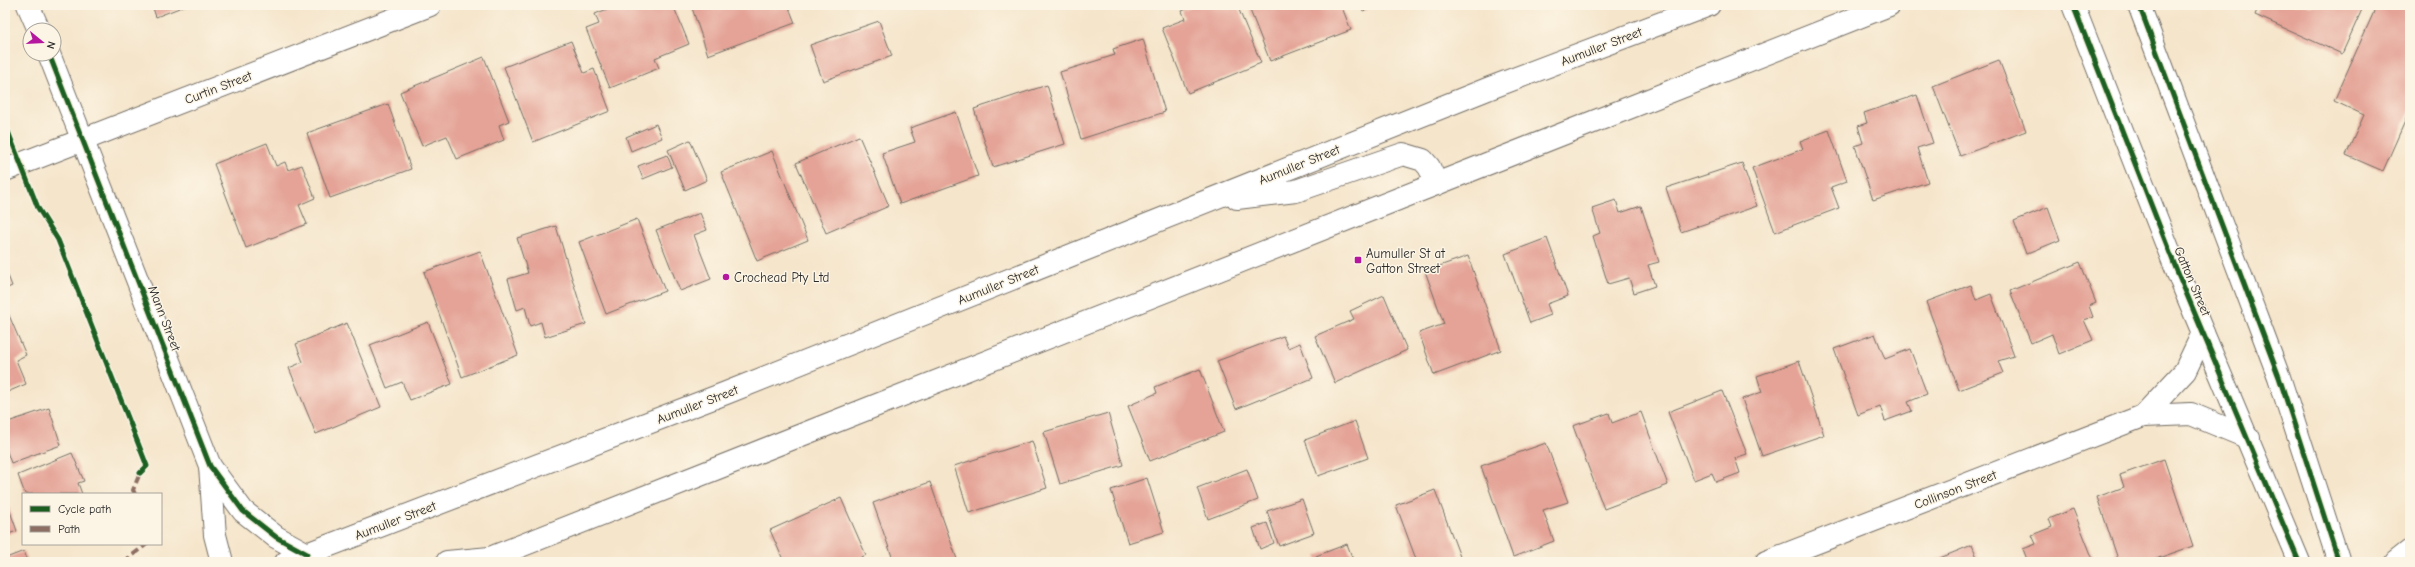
<svg xmlns="http://www.w3.org/2000/svg" width="2415" height="567" viewBox="0 0 2415 567" font-family="'Comic Neue',sans-serif">
<style>
.building{fill:#e4a396}
.lines{fill:none;stroke-linecap:round;stroke-linejoin:round}
.street-casing{stroke:#726c63;stroke-width:24}
.secondary-casing{stroke:#726c63;stroke-width:24}
.street{stroke:#fff;stroke-width:22}
.secondary{stroke:#fff;stroke-width:22}
.quiet{stroke:#8d6e63;stroke-width:4;stroke-dasharray:8 4;stroke-linecap:butt}
.cycleway-casing{stroke:#fcf5e5;stroke-width:8}
.cycleway{stroke:#1b5e20;stroke-width:5}
.poi-dot{fill:#b5179e;stroke:#fcf5e5;stroke-width:1.5}
.labels{text-anchor:middle;stroke-width:3;stroke-linejoin:round;paint-order:stroke}
.street-label{font-size:13px;fill:#2b2b2b;stroke:#fcf5e5}
.poi-label{font-size:13px;fill:#2b2b2b;stroke:#fcf5e5;text-anchor:start}
</style>
<rect width="100%" height="100%" fill="#fcf5e5"/>
<filter id="ink" filterUnits="userSpaceOnUse"><feTurbulence type="fractalNoise" baseFrequency=".025" numOctaves="2"/><feDisplacementMap in="SourceGraphic" scale="8" xChannelSelector="R" yChannelSelector="G"/><feConvolveMatrix kernelMatrix="1 2 1 2 8 2 1 2 1" color-interpolation-filters="sRGB"/></filter>
<filter id="wash" filterUnits="userSpaceOnUse"><feTurbulence type="fractalNoise" baseFrequency=".012" numOctaves="4" result="noise"/><feDisplacementMap in="SourceGraphic" scale="16" xChannelSelector="R" yChannelSelector="G"/><feGaussianBlur stdDeviation="0.9" result="paint"/><feColorMatrix in="noise" values="0 0 0 0 0 0 0 0 0 0 0 0 0 0 0 0 0 1.4 0 .05"/><feComposite in="paint" operator="in"/></filter>
<g filter="url(#wash)">
<rect width="100%" height="100%" fill="#f5e5cb"/>
<g id="blocks">
<g class="building">
<polygon points="152,5 187,5 156,17"/>
<polygon points="617,5 673,5 689,44 655,58 659,68 610,88 586,29 599,24 595,14"/>
<polygon points="691,5 788,5 795,23 708,55"/>
<polygon points="1196,5 1237,5 1261,63 1188,93 1162,28 1185,19 1182,11"/>
<polygon points="1248,5 1341,5 1351,30 1270,61"/>
<polygon points="1361,5 1379,5 1363,11"/>
<polygon points="2259,5 2364,5 2342,54 2255,15"/>
<polygon points="2377,5 2410,5 2410,110 2383,171 2346,155 2364,115 2334,101"/>
<polygon points="879,21 892,56 823,81 810,45"/>
<polygon points="1143,39 1165,112 1081,139 1060,72 1115,55 1113,49"/>
<polygon points="571,41 584,73 594,69 610,111 533,142 504,67"/>
<polygon points="484,57 509,121 499,125 504,140 457,159 447,136 422,146 400,92"/>
<polygon points="1999,60 2026,131 1960,156 1933,86"/>
<polygon points="1047,85 1065,144 993,167 974,109"/>
<polygon points="1917,95 1933,143 1917,148 1928,182 1873,200 1855,146 1863,143 1858,126 1867,123 1864,113"/>
<polygon points="388,104 411,169 330,198 307,133"/>
<polygon points="956,112 978,176 900,204 882,153 915,142 910,128"/>
<polygon points="656,124 662,138 631,151 626,137"/>
<polygon points="1829,130 1847,181 1831,187 1839,208 1775,232 1752,168 1803,149 1800,141"/>
<polygon points="859,136 889,206 826,233 796,163"/>
<polygon points="690,140 707,180 685,190 668,150"/>
<polygon points="267,143 276,166 285,162 288,170 302,165 315,198 299,205 307,224 246,248 214,164"/>
<polygon points="772,151 808,240 757,261 721,172"/>
<polygon points="667,155 672,167 643,179 638,166"/>
<polygon points="1742,163 1757,206 1681,232 1666,188"/>
<polygon points="1616,200 1620,213 1641,206 1659,262 1648,265 1655,286 1634,293 1629,278 1608,284 1593,236 1600,233 1592,208"/>
<polygon points="2048,207 2060,240 2026,254 2014,221"/>
<polygon points="700,213 707,230 694,235 711,279 680,291 656,230"/>
<polygon points="637,219 665,291 606,314 579,242"/>
<polygon points="556,226 586,324 545,337 541,322 530,326 525,307 517,310 508,279 528,273 517,238"/>
<polygon points="1547,238 1568,296 1547,304 1551,315 1530,323 1505,254"/>
<polygon points="480,251 518,355 462,377 424,272"/>
<polygon points="1468,256 1501,350 1434,375 1419,333 1444,324 1425,271"/>
<polygon points="2080,262 2096,303 2089,306 2093,317 2084,320 2093,340 2059,354 2052,334 2031,343 2010,291"/>
<polygon points="5,268 12,286 5,289"/>
<polygon points="1971,285 1976,300 1991,294 2014,356 1998,361 2003,373 1959,390 1926,302"/>
<polygon points="1384,295 1407,350 1335,383 1315,336 1354,319 1350,311"/>
<polygon points="8,313 26,355 16,360 26,384 5,393 5,314"/>
<polygon points="428,322 452,384 410,400 402,382 387,388 370,345"/>
<polygon points="347,323 381,407 316,434 289,368 303,362 296,344"/>
<polygon points="1875,334 1885,359 1910,349 1927,394 1908,402 1912,411 1885,421 1880,406 1858,415 1834,349"/>
<polygon points="1283,336 1288,348 1300,343 1313,378 1236,409 1217,361"/>
<polygon points="1799,361 1824,435 1762,456 1742,399 1762,392 1757,376"/>
<polygon points="1200,369 1224,432 1150,461 1128,406 1157,393 1155,387"/>
<polygon points="1722,391 1747,454 1735,458 1740,473 1716,482 1712,473 1694,480 1668,412"/>
<polygon points="49,408 61,445 11,463 5,446 5,423"/>
<polygon points="1641,412 1668,485 1604,509 1573,426 1609,413 1612,423"/>
<polygon points="1108,413 1123,465 1060,484 1044,432"/>
<polygon points="1355,421 1368,458 1318,476 1305,440"/>
<polygon points="1032,441 1047,488 969,513 954,466"/>
<polygon points="1546,443 1568,502 1543,510 1554,541 1513,557 1481,466"/>
<polygon points="72,453 84,481 78,483 82,494 25,494 18,475"/>
<polygon points="2164,459 2193,546 2147,562 2119,562 2097,497 2124,487 2120,475"/>
<polygon points="1247,469 1258,500 1208,519 1197,488"/>
<polygon points="1147,478 1164,532 1128,543 1111,490"/>
<polygon points="930,482 958,562 894,562 873,503"/>
<polygon points="1435,490 1462,562 1417,562 1396,505"/>
<polygon points="5,497 17,531 5,535"/>
<polygon points="841,498 866,555 851,562 784,562 770,530"/>
<polygon points="1302,499 1314,533 1279,546 1267,511"/>
<polygon points="2073,509 2094,562 2028,562 2023,549 2036,544 2032,535 2052,527 2049,519"/>
<polygon points="1267,523 1274,543 1260,549 1253,528"/>
<polygon points="1347,544 1354,562 1318,562 1316,556"/>
<polygon points="1972,545 1979,562 1930,562"/>
<polygon points="24,551 28,562 8,562 6,558"/>
</g>
</g>
</g>
<g filter="url(#ink)">
<use href="#blocks" fill-opacity="0" stroke="#726c63" stroke-width="1"/>
<g class="lines">
<defs>
<g id="street">
<polyline points="28,5 39,30"/>
<polyline points="49,54 210,466 243,511 276,537 307,554"/>
<polyline points="5,170 430,5"/>
<polyline points="2143,416 2185,371 2203,333"/>
<polyline points="210,466 215,535 222,562"/>
<polyline points="1766,562 2143,416 2191,414 2249,438"/>
<polyline points="2396,562 2410,551"/>
</g>
<g id="secondary">
<polyline points="2073,5 2177,271 2299,562"/>
<polyline points="2139,5 2279,377 2339,562"/>
<polyline points="1237,198 1296,191 1403,154 1423,160 1429,167 1437,184"/>
<polyline points="286,562 726,393 1490,88 1709,5"/>
<polyline points="447,562 490,558"/>
<polyline points="480,562 1889,5"/>
</g>
</defs>
<use href="#street" class="street-casing"/>
<use href="#secondary" class="secondary-casing"/>
<use href="#street" class="street"/>
<use href="#secondary" class="secondary"/>
<g class="quiet">
<polyline points="135,494 133,490 140,473"/>
<polyline points="123,562 147,544"/>
</g>
<defs>
<g id="cycleway">
<polyline points="2073,5 2177,271 2299,562"/>
<polyline points="2139,5 2279,377 2339,562"/>
<polyline points="49,54 210,466 243,511 276,537 307,554"/>
<polyline points="5,124 38,208 58,240 147,466 140,473"/>
</g>
</defs>
<use href="#cycleway" class="cycleway-casing"/>
<use href="#cycleway" class="cycleway"/>
</g>
</g>
<g class="poi-dot">
<rect x="1354" y="256" width="8" height="8" rx="2"/>
<circle cx="726" cy="277" r="4"/>
</g>
<g class="labels">
<g class="street-label">
<text transform="translate(1601 46) rotate(-21)" y="5">Aumuller Street</text>
<text transform="translate(218 87) rotate(-21)" y="5">Curtin Street</text>
<text transform="translate(1299 164) rotate(-22)" y="5">Aumuller Street</text>
<text transform="translate(2193 281) rotate(67)" y="5">Gatton Street</text>
<text transform="translate(998 284) rotate(-22)" y="5">Aumuller Street</text>
<text transform="translate(165 318) rotate(69)" y="5">Mann Street</text>
<text transform="translate(697 404) rotate(-21)" y="5">Aumuller Street</text>
<text transform="translate(1955 489) rotate(-21)" y="5">Collinson Street</text>
<text transform="translate(395 520) rotate(-21)" y="5">Aumuller Street</text>
</g>
<g class="poi-label">
<text x="1366" y="258">Aumuller St at<tspan x="1366" dy="15">Gatton Street</tspan></text>
<text x="734" y="282">Crochead Pty Ltd</text>
</g>
</g>
<rect width="2415" height="567" fill="none" stroke="#fcf5e5" stroke-width="20"/>
<rect x="22" y="493" width="140" height="52" fill="#fcf5e5" stroke="#a8a49b"/>
<rect x="30" y="506" width="20" height="6" fill="#1b5e20" stroke="#a8a49b"/>
<text x="58" y="513" font-size="12" fill="#2b2b2b">Cycle path</text>
<rect x="30" y="526" width="20" height="6" fill="#8d6e63" stroke="#a8a49b"/>
<text x="58" y="533" font-size="12" fill="#2b2b2b">Path</text>
<g transform="translate(42 42) rotate(108)"><circle r="19" fill="#fcf5e5" stroke="#a8a49b"/>
<path d="M0-3L7 15L0 10L-7 15Z" fill="#b5179e"/>
<text y="-6" font-size="11" font-weight="bold" text-anchor="middle" fill="#2b2b2b">N</text>
</g>
</svg>
